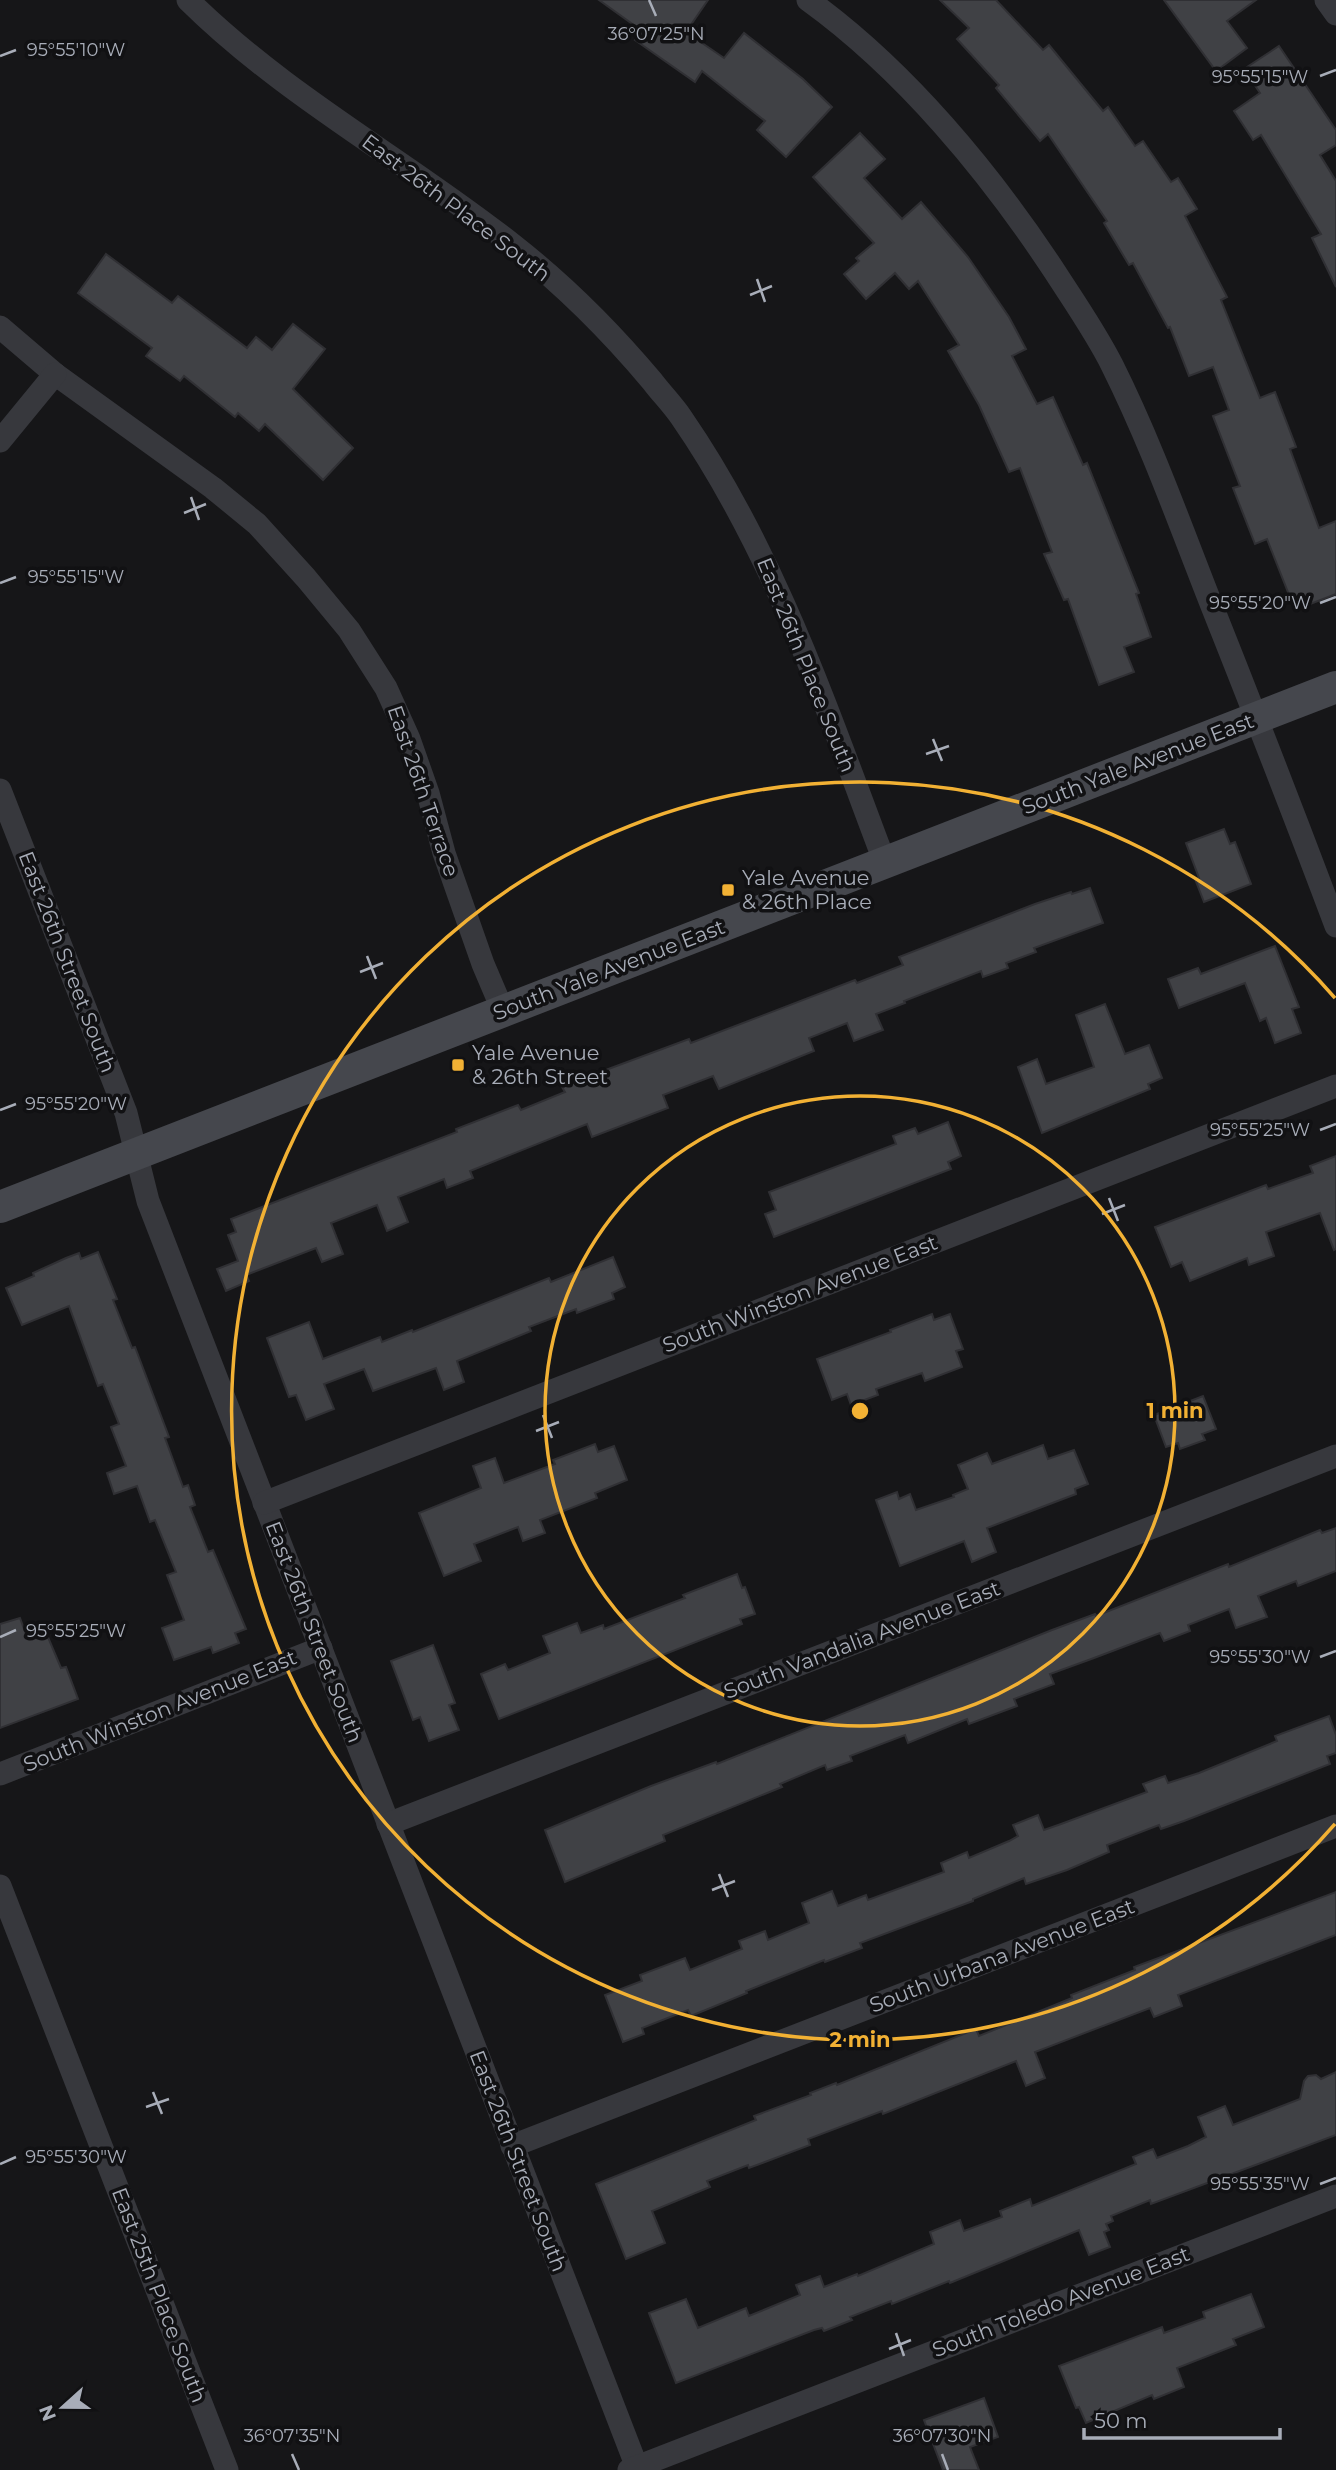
<svg xmlns="http://www.w3.org/2000/svg" width="1336" height="2470" viewBox="0 0 1336 2470" font-family="Montserrat,sans-serif">
<style>
.building{fill:#404145;stroke:#303034;stroke-width:2}
.lines{fill:none;stroke-linecap:round;stroke-linejoin:round}
.minor{stroke:#37383d;stroke-width:23}
.secondary{stroke:#45474d;stroke-width:32}
.ticks{fill:none;stroke:#a8adb8;stroke-width:2.5}
.ring{fill:none;stroke:#f2b134;stroke-width:3.5}
.poi-dot{fill:#f2b134;stroke:#111113;stroke-width:2.5}
.labels{text-anchor:middle;stroke-width:7;stroke-linejoin:round;paint-order:stroke}
.street-label{font-size:21px;fill:#a8adb8;stroke:#111113}
.poi-label{font-size:21px;fill:#a8adb8;stroke:#111113;text-anchor:start}
.ticks-label{font-size:18px;text-anchor:middle;fill:#a8adb8;stroke:#111113;stroke-width:7;stroke-linejoin:round;paint-order:stroke}
.centre{fill:#f2b134;stroke:#111113;stroke-width:3.5}
.ring-label{font-size:21px;text-anchor:middle;font-weight:bold;fill:#f2b134;stroke:#111113;stroke-width:7;stroke-linejoin:round;paint-order:stroke}
</style>
<rect width="100%" height="100%" fill="#161618"/>
<g class="building">
<polygon points="599,0 708,0 686,32 724,58 744,33 803,79 832,107 786,157 757,130 765,121 702,71 695,82 635,40 642,31"/>
<polygon points="940,0 996,0 1043,50 1049,45 1103,111 1108,107 1135,146 1143,141 1171,182 1178,178 1197,209 1185,216 1227,297 1221,300 1260,398 1275,392 1296,447 1290,449 1319,528 1336,521 1336,594 1295,610 1267,539 1255,544 1233,488 1240,486 1213,416 1229,410 1213,367 1189,376 1170,327 1168,328 1133,263 1129,265 1104,223 1107,221 1048,134 1040,141 996,88 999,85 957,39 969,28"/>
<polygon points="1164,0 1256,0 1227,21 1247,48 1216,71"/>
<polygon points="1279,46 1336,130 1336,145 1320,155 1336,181 1336,287 1312,238 1321,234 1261,135 1253,140 1234,111 1260,93 1244,69"/>
<polygon points="860,133 885,159 864,178 902,219 921,202 968,257 1009,317 1026,349 1012,356 1037,404 1053,397 1083,465 1087,463 1139,593 1136,594 1151,637 1124,647 1134,672 1099,685 1068,599 1064,600 1044,554 1052,552 1020,468 1009,472 979,405 948,351 959,345 918,281 909,289 895,273 866,299 844,274 859,261 856,258 874,243 813,177"/>
<polygon points="106,254 172,303 178,296 247,348 256,337 272,350 293,324 325,349 293,389 353,448 323,480 265,424 259,431 238,413 235,417 184,376 180,381 146,356 152,348 78,293"/>
<polygon points="1224,829 1230,844 1235,842 1251,884 1204,902 1195,879 1199,878 1186,843"/>
<polygon points="1090,888 1103,923 1034,948 1036,952 1006,963 1008,968 983,977 981,971 904,1001 905,1003 876,1014 883,1030 854,1041 847,1023 809,1038 814,1051 719,1089 713,1076 663,1095 668,1108 592,1137 587,1124 470,1171 473,1178 447,1188 444,1179 398,1197 408,1222 387,1231 377,1205 331,1223 343,1254 322,1262 316,1248 246,1275 249,1281 226,1291 217,1269 238,1261 228,1235 236,1232 231,1219 457,1132 456,1129 518,1105 521,1110 565,1092 562,1087 603,1071 689,1039 691,1043 855,980 857,983 903,965 899,957 1035,904 1071,892 1072,894"/>
<polygon points="1275,946 1299,1007 1292,1009 1301,1033 1275,1043 1266,1018 1260,1021 1245,983 1179,1008 1168,979 1198,968 1201,974"/>
<polygon points="1105,1004 1125,1054 1149,1045 1162,1078 1148,1084 1150,1089 1042,1133 1018,1067 1037,1059 1046,1084 1094,1067 1076,1015"/>
<polygon points="948,1122 961,1156 948,1162 951,1169 774,1237 765,1214 776,1210 769,1192 896,1144 893,1136 915,1128 918,1134"/>
<polygon points="1336,1156 1336,1249 1334,1250 1320,1213 1266,1232 1274,1256 1249,1265 1247,1258 1190,1281 1182,1262 1171,1267 1155,1227 1266,1185 1268,1189 1313,1173 1310,1166"/>
<polygon points="98,1252 117,1299 113,1300 132,1348 135,1347 169,1437 165,1438 183,1487 188,1485 195,1505 190,1507 208,1552 213,1550 246,1629 235,1633 239,1643 213,1653 211,1647 174,1660 162,1628 184,1620 167,1575 176,1572 155,1520 150,1522 137,1486 114,1494 107,1473 126,1466 111,1427 119,1424 103,1384 98,1386 69,1306 22,1325 6,1288 34,1276 33,1273 66,1258 79,1253 81,1259"/>
<polygon points="613,1257 625,1287 612,1293 614,1299 577,1313 576,1309 529,1327 531,1331 457,1361 464,1382 444,1390 436,1368 373,1391 364,1369 324,1384 334,1409 306,1420 296,1395 289,1397 267,1338 309,1322 323,1359 380,1337 382,1342 412,1330 413,1332 549,1278 551,1282"/>
<polygon points="932,1314 934,1320 950,1314 963,1349 956,1351 962,1367 925,1381 922,1373 876,1389 878,1395 851,1405 847,1394 832,1400 817,1359 891,1332 890,1330"/>
<polygon points="1203,1396 1216,1429 1202,1434 1205,1440 1180,1449 1178,1443 1166,1447 1154,1415"/>
<polygon points="595,1444 598,1452 614,1446 627,1480 595,1493 597,1498 540,1520 545,1533 523,1541 518,1527 474,1544 481,1561 444,1576 419,1513 481,1488 473,1466 495,1458 504,1483 555,1464 553,1460"/>
<polygon points="1043,1445 1048,1459 1074,1450 1088,1484 1075,1489 1076,1494 987,1528 996,1552 972,1562 964,1541 900,1566 876,1500 897,1492 899,1499 910,1494 916,1510 954,1497 953,1495 968,1489 958,1465 987,1453 992,1464"/>
<polygon points="1336,1528 1336,1571 1298,1586 1296,1581 1258,1596 1267,1617 1236,1628 1229,1609 1188,1625 1190,1631 1164,1641 1160,1633 1094,1658 1050,1674 1054,1684 1014,1699 1017,1706 969,1724 967,1719 908,1743 905,1735 850,1756 852,1761 827,1770 825,1765 780,1784 782,1787 663,1835 665,1841 565,1882 545,1830 651,1786 716,1762 717,1764 1052,1630 1095,1614 1096,1616 1228,1564 1229,1567 1320,1530 1322,1533"/>
<polygon points="737,1574 742,1588 745,1587 755,1614 740,1619 742,1624 499,1719 481,1674 505,1664 508,1670 550,1653 543,1636 577,1623 581,1633 603,1625 604,1629 685,1598 683,1595"/>
<polygon points="20,1618 27,1637 45,1630 61,1668 66,1667 78,1699 0,1728 0,1624"/>
<polygon points="433,1645 455,1703 449,1705 459,1730 429,1741 420,1717 413,1720 391,1661"/>
<polygon points="1329,1716 1336,1735 1336,1753 1327,1756 1330,1764 1184,1821 1161,1829 1159,1825 1107,1845 1109,1852 1067,1870 1026,1884 1024,1878 973,1899 973,1901 860,1943 862,1948 825,1962 824,1960 746,1991 747,1993 691,2016 688,2010 642,2028 644,2034 623,2042 605,1995 642,1981 640,1975 685,1958 690,1970 742,1949 739,1941 765,1931 768,1940 809,1923 802,1903 832,1891 838,1906 866,1895 868,1900 944,1872 941,1863 967,1852 969,1858 1009,1841 1018,1836 1013,1825 1038,1815 1044,1830 1061,1824 1147,1792 1143,1784 1165,1776 1168,1783 1199,1773 1277,1741 1275,1736"/>
<polygon points="1336,1892 1336,1935 1178,1995 1182,2006 1154,2017 1150,2008 1035,2052 1045,2078 1026,2086 1016,2061 883,2114 882,2111 808,2139 810,2145 749,2168 748,2165 707,2181 710,2187 652,2211 665,2243 626,2259 596,2184 756,2120 754,2116 811,2095 810,2093 836,2083 837,2085 976,2029 979,2036 1072,1998 1071,1995 1135,1970 1134,1967"/>
<polygon points="1336,2072 1336,2135 1151,2204 1150,2200 1111,2216 1113,2221 1106,2224 1109,2230 1104,2232 1110,2247 1089,2255 1079,2230 950,2283 949,2281 892,2304 891,2301 850,2317 852,2320 824,2331 822,2328 814,2330 676,2383 649,2313 686,2299 698,2328 746,2308 749,2316 800,2295 796,2285 820,2276 824,2287 857,2274 858,2276 934,2244 930,2232 960,2220 964,2231 1002,2217 1000,2211 1030,2199 1032,2206 1136,2164 1133,2157 1153,2149 1157,2158 1188,2146 1206,2137 1198,2117 1225,2106 1233,2125 1300,2099 1304,2081 1308,2076 1316,2075 1321,2079"/>
<polygon points="1251,2294 1264,2327 1233,2339 1236,2345 1177,2368 1184,2387 1154,2399 1152,2395 1086,2423 1079,2407 1076,2408 1059,2366 1162,2327 1164,2333 1205,2318 1203,2312"/>
<polygon points="984,2398 998,2437 970,2447 979,2470 943,2470 924,2420"/>
</g>
<g class="lines">
<g class="minor">
<path d="M188,0c97,96 219,161 325,245 51,40 97,86 139,136 9,12 20,23 29,36 94,136 146,293 204,446"/>
<path d="M808,0c97,70 182,173 247,272 20,31 41,61 57,93 38,76 67,157 98,236 43,108 85,216 126,325"/>
<polyline points="1326,0 1336,14"/>
<polyline points="0,327 55,374 213,488 257,524 306,578 349,630 386,688 409,739 428,793 444,853 483,964 503,1011"/>
<polyline points="0,441 55,374"/>
<polyline points="0,790 126,1113 148,1201 638,2470"/>
<polyline points="264,1503 1336,1086"/>
<polyline points="0,1774 321,1648"/>
<polyline points="388,1824 1336,1456"/>
<polyline points="0,1886 227,2470"/>
<polyline points="512,2146 1336,1826"/>
<polyline points="629,2470 1336,2196"/>
</g>
<polyline class="secondary" points="0,1207 1336,687"/>
</g>
<path class="ticks" d="M649,0l7,16M0,56l16,-6M1320,76l16,-6M757,279l8,23M750,295l22,-9M191,497l8,23M184,513l22,-9M0,583l16,-6M1320,603l16,-6M933,739l9,22M926,754l23,-8M367,956l9,23M360,972l23,-9M0,1110l16,-6M1320,1130l16,-6M1109,1198l9,23M1102,1214l23,-9M543,1415l9,23M536,1431l23,-9M0,1637l16,-7M1320,1657l16,-6M719,1874l9,23M712,1890l23,-9M153,2092l9,22M146,2107l23,-8M0,2164l16,-7M1320,2184l16,-6M896,2333l8,23M889,2349l22,-9M292,2454l7,16M942,2454l6,16"/>
<g class="ring">
<circle cx="860" cy="1411" r="315"/>
<path d="M1335 1824A629 629 0 1 1 1335 998"/>
</g>
<g class="poi-dot">
<rect x="721" y="883" width="14" height="14" rx="3.5"/>
<rect x="451" y="1058" width="14" height="14" rx="3.5"/>
</g>
<g class="labels">
<g class="street-label">
<text transform="translate(456 208) rotate(37)" y="7">East 26th Place South</text>
<text transform="translate(806 665) rotate(68)" y="7">East 26th Place South</text>
<text transform="translate(1138 764) rotate(-21)" y="7">South Yale Avenue East</text>
<text transform="translate(423 791) rotate(71)" y="7">East 26th Terrace</text>
<text transform="translate(67 962) rotate(69)" y="7">East 26th Street South</text>
<text transform="translate(609 970) rotate(-21)" y="7">South Yale Avenue East</text>
<text transform="translate(800 1294) rotate(-21)" y="7">South Winston Avenue East</text>
<text transform="translate(314 1632) rotate(69)" y="7">East 26th Street South</text>
<text transform="translate(862 1640) rotate(-21)" y="7">South Vandalia Avenue East</text>
<text transform="translate(160 1711) rotate(-22)" y="7">South Winston Avenue East</text>
<text transform="translate(1002 1956) rotate(-21)" y="7">South Urbana Avenue East</text>
<text transform="translate(518 2161) rotate(69)" y="7">East 26th Street South</text>
<text transform="translate(159 2295) rotate(69)" y="7">East 25th Place South</text>
<text transform="translate(1061 2302) rotate(-21)" y="7">South Toledo Avenue East</text>
</g>
<g class="poi-label">
<text x="742" y="885">Yale Avenue<tspan x="742" dy="24">&amp; 26th Place</tspan></text>
<text x="472" y="1060">Yale Avenue<tspan x="472" dy="24">&amp; 26th Street</tspan></text>
</g>
</g>
<g class="ticks-label">
<text x="656" y="40">36°07'25"N</text>
<text x="76" y="56">95°55'10"W</text>
<text x="1260" y="83">95°55'15"W</text>
<text x="76" y="583">95°55'15"W</text>
<text x="1260" y="609">95°55'20"W</text>
<text x="76" y="1110">95°55'20"W</text>
<text x="1260" y="1136">95°55'25"W</text>
<text x="76" y="1637">95°55'25"W</text>
<text x="1260" y="1663">95°55'30"W</text>
<text x="76" y="2163">95°55'30"W</text>
<text x="1260" y="2190">95°55'35"W</text>
<text x="292" y="2442">36°07'35"N</text>
<text x="942" y="2442">36°07'30"N</text>
</g>
<circle cx="860" cy="1411" r="10" class="centre"/>
<g class="ring-label">
<text x="1175" y="1418">1 min</text>
<text x="860" y="2047">2 min</text>
</g>
<g transform="translate(63 2407) rotate(249)" stroke="#111113" stroke-width="5" paint-order="stroke">
<path d="M0-5L12 26L0 18L-12 26Z" fill="#a8adb8"/>
<text y="-10" font-size="19" font-weight="bold" text-anchor="middle" fill="#a8adb8">N</text>
</g>
<path d="M1084 2428v10h196v-10" fill="none" stroke="#a8adb8" stroke-width="3.5"/>
<text x="1094" y="2428" font-size="21" fill="#a8adb8" stroke="#111113" stroke-width="5" paint-order="stroke">50 m</text>
</svg>
